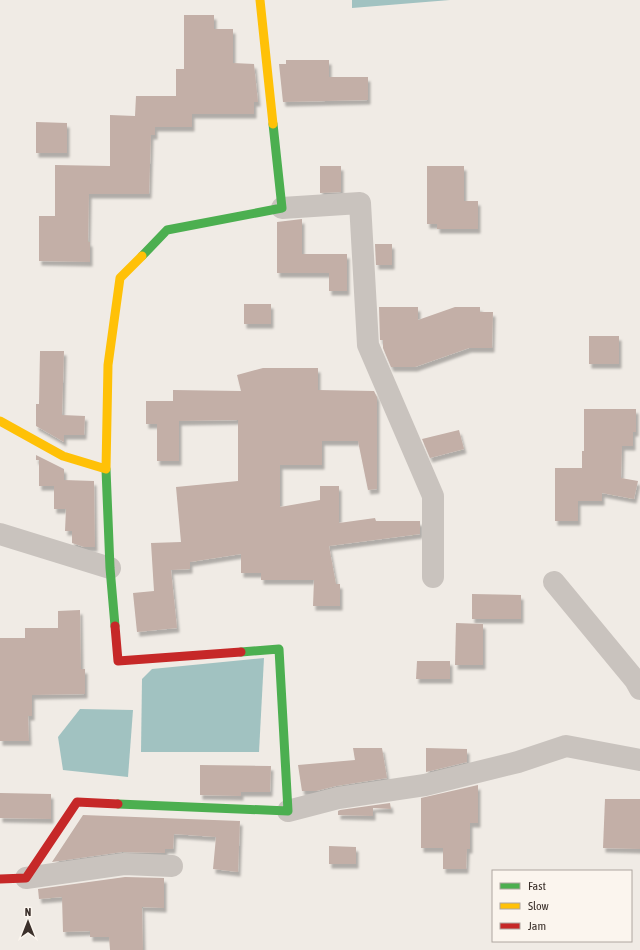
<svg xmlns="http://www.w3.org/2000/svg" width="640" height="950" viewBox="0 0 640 950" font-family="'Asap Condensed',sans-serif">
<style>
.water{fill:#a1c2c1}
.building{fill:#c3afa7;filter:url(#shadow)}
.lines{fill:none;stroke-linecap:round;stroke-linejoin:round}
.street{stroke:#c9c3be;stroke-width:22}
.fast{stroke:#4caf50;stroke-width:9}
.slow{stroke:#ffc107;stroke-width:9}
.jam{stroke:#c62828;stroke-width:9}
</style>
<defs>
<filter id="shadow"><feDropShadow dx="2.5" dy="4.5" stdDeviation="1" flood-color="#0004"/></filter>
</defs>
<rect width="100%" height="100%" fill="#f0ebe5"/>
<g class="water">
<polygon points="352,0 450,0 352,8"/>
<polygon points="264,658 259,752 141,752 142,679 152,669"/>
<polygon points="80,709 133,710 128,777 63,770 58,737"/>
</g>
<g class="building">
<polygon points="184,15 214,15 214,29 233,29 233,63 254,64 258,102 254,102 254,114 192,114 192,127 155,127 155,135 151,135 149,194 89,194 88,242 90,242 90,262 39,261 39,216 55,216 55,165 110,166 110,115 135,116 136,96 176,96 176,69 184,69"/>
<polygon points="286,60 329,60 329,77 368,77 368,100 283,102 279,64 286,64"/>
<polygon points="36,122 67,123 67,153 36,153"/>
<polygon points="320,166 341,166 341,192 320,193"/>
<polygon points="427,166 464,166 464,201 478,201 478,229 437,229 437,224 427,224"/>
<polygon points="302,219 302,254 347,254 347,291 329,291 329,273 277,273 277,222"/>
<polygon points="375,244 392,244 392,265 376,265"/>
<rect x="244" y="304" width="27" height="20"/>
<polygon points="379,307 418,307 418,320 455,307 480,307 480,312 493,312 492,348 469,348 415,367 391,367 383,348 383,340 380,340"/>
<rect x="589" y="336" width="30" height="28"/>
<polygon points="40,351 64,351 62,415 85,416 84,435 64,435 64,442 36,426 36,404 39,404"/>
<polygon points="263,368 318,368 318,390 374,391 377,397 377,489 368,490 358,441 322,441 322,465 280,465 280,507 320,500 320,486 339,486 339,523 375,518 376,521 420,521 420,534 329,546 336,584 340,584 340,606 313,606 314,580 261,580 261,573 241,573 241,554 190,562 190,569 171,570 177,628 137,632 133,593 154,591 151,543 181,542 176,487 238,481 238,420 179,421 179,461 157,461 157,424 146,424 146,401 173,401 173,390 241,391 237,375"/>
<polygon points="584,409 636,409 636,432 633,432 633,446 622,446 621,478 638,481 634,499 602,493 602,501 578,501 578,521 555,521 555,468 582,468 582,451 584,451"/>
<polygon points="459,430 464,449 430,458 422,439"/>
<polygon points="36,455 64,469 64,480 94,481 95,547 84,547 72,543 72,531 65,531 66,509 54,509 54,486 39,486 39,460 36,460"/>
<polygon points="472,594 521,595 521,619 472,619"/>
<polygon points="80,610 81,669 85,669 85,694 32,695 32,716 28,716 29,741 0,741 0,638 25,638 25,628 58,628 58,611"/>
<polygon points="456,623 483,624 483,665 455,665"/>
<polygon points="417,661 450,661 450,679 416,679"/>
<polygon points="353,748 382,748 387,778 336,786 316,791 302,791 298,765 355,760"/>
<polygon points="426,748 467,749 467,762 426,772"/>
<polygon points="200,765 271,766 270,792 241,792 241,796 200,795"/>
<polygon points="478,785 478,823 470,823 470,849 467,849 466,869 443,869 443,848 421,848 421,798"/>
<polygon points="0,793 51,794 51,819 0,818"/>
<polygon points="605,799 640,799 640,849 603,848"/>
<polygon points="390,803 391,809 373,808 373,816 338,815 338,811 340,810"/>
<polygon points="83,815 240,821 238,872 213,869 216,837 174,834 173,849 165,849 165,853 122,852 52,862"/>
<polygon points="329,846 356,847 356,864 329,864"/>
<polygon points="125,877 164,878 164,908 142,907 143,950 110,950 109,937 90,937 90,931 63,932 62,897 39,899 38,889"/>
</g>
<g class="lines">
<g class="street">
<polyline points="282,208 360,203 368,345 433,496 433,577"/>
<polyline points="0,534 110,568"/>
<polyline points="554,582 635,680 640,689"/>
<polyline points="288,811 338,798 425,785 518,762 566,746 640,760"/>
<polyline points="26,878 124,864 172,866"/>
</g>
<g class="fast">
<polyline points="142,256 167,230 282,208 273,124"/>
<polyline points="106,469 110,568 115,626"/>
<polyline points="118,804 288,811 279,649 241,652"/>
</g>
<g class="slow">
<polyline points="260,0 273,124"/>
<polyline points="0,421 63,456 106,469 108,365 120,278 142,256"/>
</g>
<g class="jam">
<polyline points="115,626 118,661 241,652"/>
<polyline points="0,879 26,878 77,802 118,804"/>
</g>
</g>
<rect x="492" y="870" width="140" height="72" fill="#fbf5ee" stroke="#aea6a0"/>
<rect x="500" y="883" width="20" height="6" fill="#4caf50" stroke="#aea6a0"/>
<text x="528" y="890" font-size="12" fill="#3b302b">Fast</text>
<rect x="500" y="903" width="20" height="6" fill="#ffc107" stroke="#aea6a0"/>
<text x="528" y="910" font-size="12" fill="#3b302b">Slow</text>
<rect x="500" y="923" width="20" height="6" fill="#c62828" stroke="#aea6a0"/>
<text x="528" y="930" font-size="12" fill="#3b302b">Jam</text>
<g transform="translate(28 922)" stroke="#fbf5ee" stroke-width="3" paint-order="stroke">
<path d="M0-3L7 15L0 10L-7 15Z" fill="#3b302b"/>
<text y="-6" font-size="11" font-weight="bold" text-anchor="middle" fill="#3b302b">N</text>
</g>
</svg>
